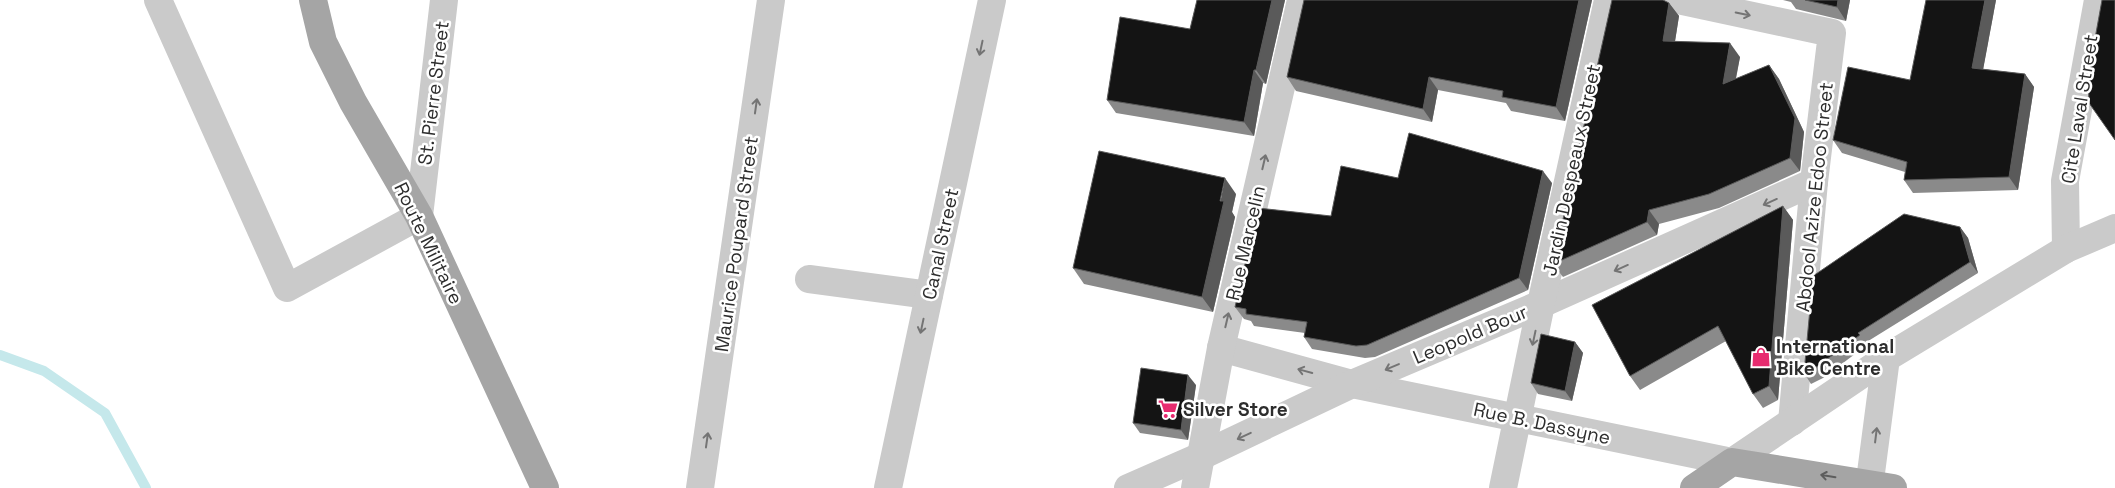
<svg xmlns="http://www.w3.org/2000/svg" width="2115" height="488" viewBox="0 0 2115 488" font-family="'Space Grotesk',sans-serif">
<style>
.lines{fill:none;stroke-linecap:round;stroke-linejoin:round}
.stream{stroke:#c5e8eb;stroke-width:10}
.minor{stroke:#cacaca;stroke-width:28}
.major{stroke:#a5a5a5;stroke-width:28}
.wall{fill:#8a8a8a}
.shaded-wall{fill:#5a5a5a}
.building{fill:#141414;stroke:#5a5a5a}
.oneway{stroke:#747474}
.oneway2{stroke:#5d5d5d}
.labels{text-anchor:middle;stroke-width:5;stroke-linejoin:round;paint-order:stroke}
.street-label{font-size:19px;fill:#2d2d2d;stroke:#fff}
.poi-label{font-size:19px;font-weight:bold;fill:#2d2d2d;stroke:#fff;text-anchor:start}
</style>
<rect width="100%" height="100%" fill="#fff"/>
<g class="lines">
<polyline class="stream" points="0,355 44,371 105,413 146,488"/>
<g class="minor">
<polyline points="158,0 287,288 419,216 444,0"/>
<polyline points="1678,0 1832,33 1814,182 1792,422"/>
<polyline points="2066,249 2065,181 2098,0"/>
<polyline points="809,279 929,295"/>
<polyline points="1221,348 1352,384 1732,462 1886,358 2066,249 2115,228"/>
<polyline points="700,488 771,0"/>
<polyline points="888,488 992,0"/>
<polyline points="1128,488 1201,456 1352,384 1541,304 1814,182"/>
<polyline points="1195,488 1221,348 1301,0"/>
<polyline points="1503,488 1541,304 1608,0"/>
<polyline points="1869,488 1886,358"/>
</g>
<g class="major">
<polyline points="313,0 323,42 353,102 419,216 545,488"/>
<polyline points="1694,488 1732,462 1893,488"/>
</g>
</g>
<g class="wall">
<polygon points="1197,0 1285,0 1266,84 1263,83 1254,136 1116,113 1107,100 1190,29"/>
<polygon points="1304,0 1592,0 1565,121 1511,111 1506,103 1438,90 1432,122 1296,91 1287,77"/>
<polygon points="1783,0 1850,0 1846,21 1796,9 1791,2"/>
<polygon points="1996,0 1983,69 2025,74 2034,87 2018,190 1913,193 1904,180 1905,172 1842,153 1833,140 1910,80"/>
<polygon points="1669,3 1679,16 1675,41 1740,57 1736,79 1769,65 1779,79 1804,132 1800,171 1719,208 1659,224 1657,235 1563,277 1553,264"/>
<polygon points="1398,178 1552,183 1528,290 1375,357 1365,358 1312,349 1304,337 1305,333 1254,326 1251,321 1244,319 1235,307 1331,216"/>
<polygon points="1236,194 1232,212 1235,217 1213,312 1084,284 1073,268"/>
<polygon points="1783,206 1793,220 1778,400 1763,408 1753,394 1726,341 1640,390 1630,376"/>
<polygon points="1960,227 1968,238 1978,273 1865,343 1867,345 1823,378 1811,384 1804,373"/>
<polygon points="1575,342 1583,353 1572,401 1538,394 1531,383"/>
<polygon points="1196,385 1188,440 1140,433 1133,423"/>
</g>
<g class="shaded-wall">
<polygon points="1272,0 1285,0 1266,84 1256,70"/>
<polygon points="1579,0 1592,0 1565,121 1556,107"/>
<polygon points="1838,0 1850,0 1846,21 1837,7"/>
<polygon points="1985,0 1996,0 1981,81 1972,68"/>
<polygon points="1669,3 1679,16 1673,54 1663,41"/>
<polygon points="1730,43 1740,57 1732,97 1723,84"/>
<polygon points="1769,65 1779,79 1804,132 1800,171 1790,158"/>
<polygon points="1254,70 1263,83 1254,136 1244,122"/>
<polygon points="2025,74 2034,87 2018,190 2009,177"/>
<polygon points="1429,77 1438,90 1432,122 1423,109"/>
<polygon points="1543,171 1552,183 1528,290 1519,278"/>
<polygon points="1225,178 1236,194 1232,212 1235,217 1213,312 1202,297"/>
<polygon points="1783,206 1793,220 1778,400 1769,386"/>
<polygon points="1649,210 1659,224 1657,235 1647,222"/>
<polygon points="1960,227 1968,238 1978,273 1970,262"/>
<polygon points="1575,342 1583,353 1572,401 1565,391"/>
<polygon points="1188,375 1196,385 1188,440 1181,430"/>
</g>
<g class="building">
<polygon points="1197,0 1272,0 1256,70 1254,70 1244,122 1107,100 1120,17 1190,29"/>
<polygon points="1304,0 1579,0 1556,107 1502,97 1503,91 1429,77 1423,109 1287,77"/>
<polygon points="1612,0 1663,0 1669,3 1663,41 1730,43 1723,84 1769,65 1795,118 1790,158 1709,194 1649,210 1647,222 1553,264"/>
<polygon points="1805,0 1838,0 1837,7"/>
<polygon points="1926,0 1985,0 1972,68 2025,74 2009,177 1904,180 1907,162 1833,140 1848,67 1910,80"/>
<polygon points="2102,0 2115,0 2115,140 2089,103 2088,77"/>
<polygon points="1409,133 1543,171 1519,278 1367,345 1356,346 1304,337 1307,322 1246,314 1246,309 1235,307 1258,208 1331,216 1341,166 1398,178"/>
<polygon points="1099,151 1225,178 1220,201 1224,201 1202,297 1073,268"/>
<polygon points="1783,206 1769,386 1753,394 1718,326 1630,376 1592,305"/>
<polygon points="1904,214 1960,227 1970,262 1858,333 1860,335 1815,368 1804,373 1813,276"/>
<polygon points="1541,334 1575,342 1565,391 1531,383"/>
<polygon points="1141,368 1188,375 1181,430 1133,423"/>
</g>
<defs><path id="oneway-shaft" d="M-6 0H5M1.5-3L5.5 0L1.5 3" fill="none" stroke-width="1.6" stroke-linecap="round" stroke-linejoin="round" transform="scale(1.25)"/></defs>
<g class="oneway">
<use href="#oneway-shaft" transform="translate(1743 14) rotate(12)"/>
<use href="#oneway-shaft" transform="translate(981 48) rotate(102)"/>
<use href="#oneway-shaft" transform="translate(756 106) rotate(-82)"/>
<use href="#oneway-shaft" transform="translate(1264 162) rotate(-77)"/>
<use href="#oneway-shaft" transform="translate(1770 202) rotate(156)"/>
<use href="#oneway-shaft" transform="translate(1621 268) rotate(156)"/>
<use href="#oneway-shaft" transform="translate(1227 320) rotate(-77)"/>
<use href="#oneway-shaft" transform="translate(922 326) rotate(102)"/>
<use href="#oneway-shaft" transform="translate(1534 338) rotate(102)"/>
<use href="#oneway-shaft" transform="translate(1392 367) rotate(157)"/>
<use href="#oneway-shaft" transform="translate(1305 371) rotate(-165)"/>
<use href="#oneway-shaft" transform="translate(1876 435) rotate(-83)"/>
<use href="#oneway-shaft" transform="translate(1244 436) rotate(155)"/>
<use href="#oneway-shaft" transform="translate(707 440) rotate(-82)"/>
</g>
<use class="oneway2" href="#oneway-shaft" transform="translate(1828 476) rotate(-171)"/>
<defs>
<symbol id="shop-bare" viewBox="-9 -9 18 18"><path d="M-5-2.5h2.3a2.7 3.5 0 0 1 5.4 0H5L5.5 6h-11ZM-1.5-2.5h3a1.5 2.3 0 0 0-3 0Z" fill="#e72b6f" stroke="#fff" stroke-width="2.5" paint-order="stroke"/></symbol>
<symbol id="supermarket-bare" viewBox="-9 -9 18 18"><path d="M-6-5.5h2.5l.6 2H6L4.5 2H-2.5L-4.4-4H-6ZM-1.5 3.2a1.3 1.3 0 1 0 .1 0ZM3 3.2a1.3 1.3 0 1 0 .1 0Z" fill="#e72b6f" stroke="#fff" stroke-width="2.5" paint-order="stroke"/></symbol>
</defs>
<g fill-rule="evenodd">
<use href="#shop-bare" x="1747" y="343" width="28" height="28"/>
<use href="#supermarket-bare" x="1154" y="395" width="28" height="28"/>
</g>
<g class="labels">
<g class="street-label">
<text transform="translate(433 93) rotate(-83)" y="7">St. Pierre Street</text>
<text transform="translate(2079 109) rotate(-81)" y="7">Cite Laval Street</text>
<text transform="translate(1571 170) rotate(-78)" y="7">Jardin Despeaux Street</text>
<text transform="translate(1814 197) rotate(-84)" y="7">Abdool Azize Edoo Street</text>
<text transform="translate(429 243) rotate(64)" y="7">Route Militaire</text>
<text transform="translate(1245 243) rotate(-77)" y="7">Rue Marcelin</text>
<text transform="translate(736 244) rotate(-82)" y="7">Maurice Poupard Street</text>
<text transform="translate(940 244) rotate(-78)" y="7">Canal Street</text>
<text transform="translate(1470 334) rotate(-23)" y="7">Leopold Bour</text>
<text transform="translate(1542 423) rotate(12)" y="7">Rue B. Dassyne</text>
</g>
<g class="poi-label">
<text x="1776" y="353">International<tspan x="1776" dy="22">Bike Centre</tspan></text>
<text x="1183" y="416">Silver Store</text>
</g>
</g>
</svg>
